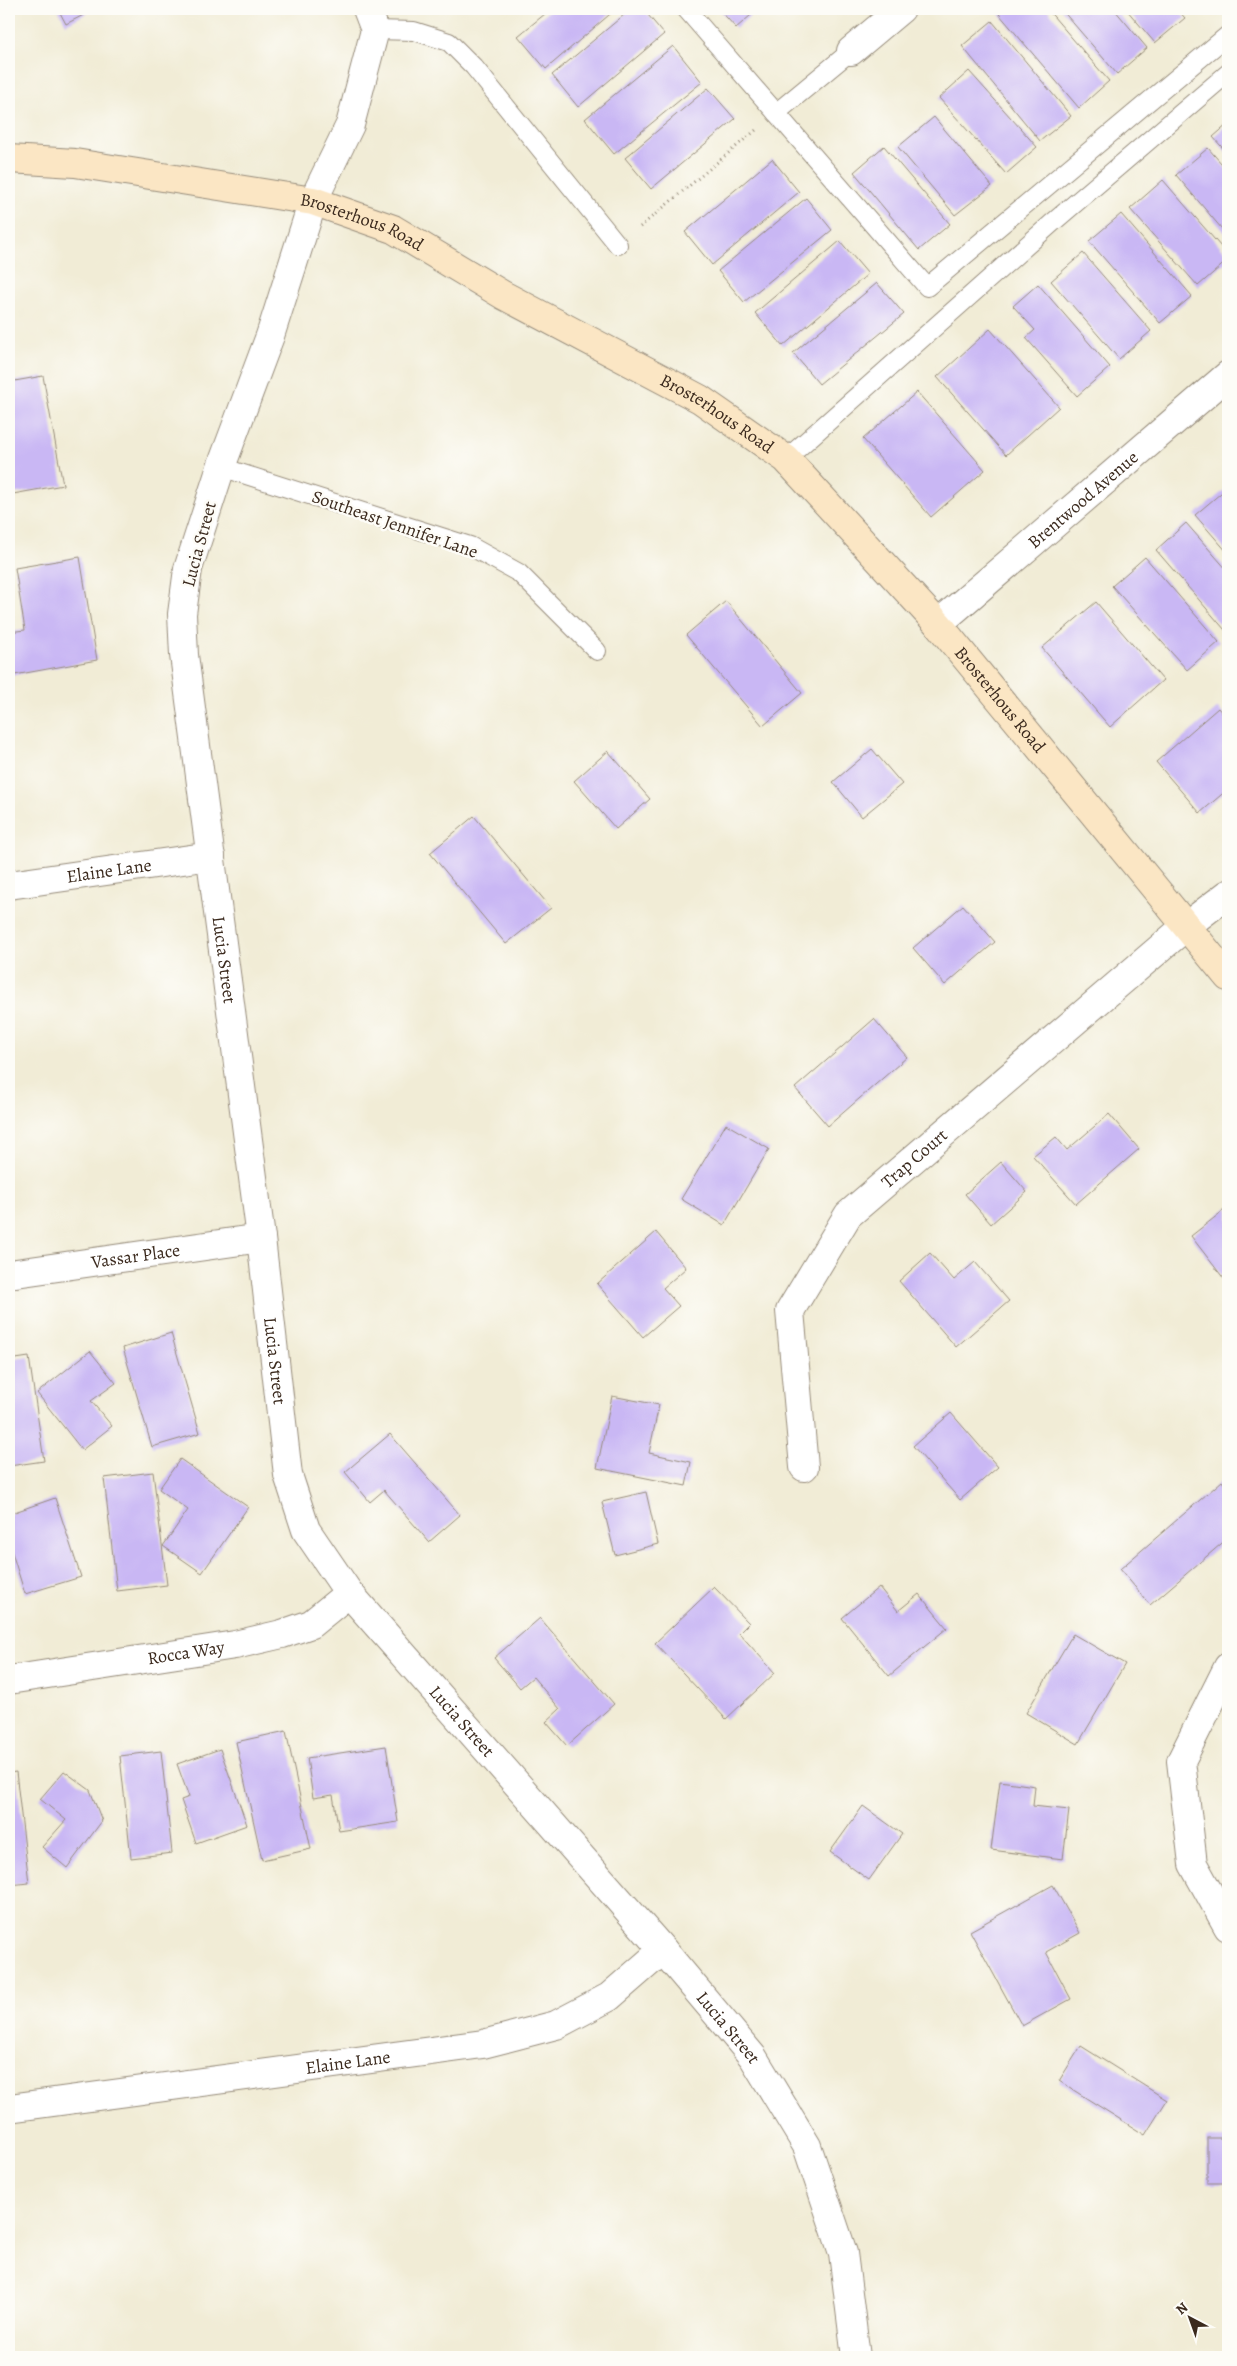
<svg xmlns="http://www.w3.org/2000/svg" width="1237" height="2366" viewBox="0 0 1237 2366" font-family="Alegreya,serif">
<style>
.building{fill:#c9b7f4}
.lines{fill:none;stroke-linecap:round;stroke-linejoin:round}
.lane-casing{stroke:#968b7a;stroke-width:20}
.street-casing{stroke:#968b7a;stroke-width:30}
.secondary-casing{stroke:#968b7a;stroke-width:30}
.path{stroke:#968b7a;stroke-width:3;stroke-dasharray:1 4;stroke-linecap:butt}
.lane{stroke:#fff;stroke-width:18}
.street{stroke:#fff;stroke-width:28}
.secondary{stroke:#fbe6c4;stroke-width:28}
.labels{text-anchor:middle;stroke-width:5;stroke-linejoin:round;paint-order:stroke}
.street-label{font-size:18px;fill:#3b2a1e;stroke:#fdfcf7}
</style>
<rect width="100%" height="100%" fill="#fdfcf7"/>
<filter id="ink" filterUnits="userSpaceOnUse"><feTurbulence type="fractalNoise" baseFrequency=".02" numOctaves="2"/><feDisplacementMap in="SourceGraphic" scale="10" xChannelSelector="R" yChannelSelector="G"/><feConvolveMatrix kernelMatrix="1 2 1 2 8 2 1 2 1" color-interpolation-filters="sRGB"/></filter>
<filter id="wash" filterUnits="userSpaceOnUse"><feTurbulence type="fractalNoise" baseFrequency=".0096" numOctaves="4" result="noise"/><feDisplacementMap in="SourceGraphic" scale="20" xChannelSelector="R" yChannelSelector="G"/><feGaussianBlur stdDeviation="1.12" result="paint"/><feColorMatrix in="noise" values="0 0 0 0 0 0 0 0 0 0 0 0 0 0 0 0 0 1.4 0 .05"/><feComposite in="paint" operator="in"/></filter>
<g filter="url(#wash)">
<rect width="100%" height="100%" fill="#f1ecd6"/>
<g id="blocks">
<g class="building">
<polygon points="58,9 95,9 66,24"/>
<polygon points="551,9 616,9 546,69 518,36"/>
<polygon points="631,9 643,9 664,34 578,107 552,75"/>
<polygon points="719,9 758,9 736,28"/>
<polygon points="1005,9 1047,9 1109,81 1079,108 999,14"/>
<polygon points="1061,9 1114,9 1147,48 1117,74"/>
<polygon points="1126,9 1177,9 1185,18 1155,43"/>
<polygon points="992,21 1071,116 1040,141 962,46"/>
<polygon points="673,46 702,82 614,154 585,119"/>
<polygon points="969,71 1037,147 1006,174 939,98"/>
<polygon points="708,88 735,119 651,189 625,158"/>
<polygon points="934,117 992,186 955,215 898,147"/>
<polygon points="1228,124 1228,154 1213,137"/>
<polygon points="884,146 950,224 919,250 854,172"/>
<polygon points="1208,148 1228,171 1228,236 1176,175"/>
<polygon points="772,159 799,192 712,265 685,232"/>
<polygon points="1163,180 1228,255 1228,260 1198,286 1130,209"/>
<polygon points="806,198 832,230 744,302 718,271"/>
<polygon points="1121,214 1192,296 1160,323 1089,241"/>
<polygon points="840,241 868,274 783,346 755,313"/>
<polygon points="1083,253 1151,331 1119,359 1051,281"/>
<polygon points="877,283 904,314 819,384 793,353"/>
<polygon points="1038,284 1110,367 1077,396 1026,338 1035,330 1013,306"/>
<polygon points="990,329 1059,407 1006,455 937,377"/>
<polygon points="43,376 63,485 13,494 9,472 9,382"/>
<polygon points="917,392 985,470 931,517 863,439"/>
<polygon points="1227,488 1228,489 1228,553 1195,515"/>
<polygon points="1186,523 1228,571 1228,626 1225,630 1156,550"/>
<polygon points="80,557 97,660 9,676 9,632 25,630 15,568"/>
<polygon points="1145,557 1219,642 1187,670 1112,586"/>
<polygon points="726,601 802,693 763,726 686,635"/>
<polygon points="1096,602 1163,680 1110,727 1042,648"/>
<polygon points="1218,708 1228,720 1228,789 1200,813 1156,762"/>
<polygon points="872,749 902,784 862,817 833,782"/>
<polygon points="608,751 650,799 616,829 574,781"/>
<polygon points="474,816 551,908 506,944 430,853"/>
<polygon points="963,905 995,942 945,985 913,948"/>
<polygon points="874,1019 907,1057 828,1126 795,1088"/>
<polygon points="1109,1114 1139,1149 1076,1204 1033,1156 1056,1137 1067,1150"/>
<polygon points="726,1124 769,1149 724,1225 681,1199"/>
<polygon points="1001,1162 1027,1192 991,1224 965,1194"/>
<polygon points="1228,1207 1228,1284 1191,1236"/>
<polygon points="656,1232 686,1268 663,1288 679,1306 643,1337 597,1284"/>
<polygon points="930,1253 954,1280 975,1262 1009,1301 956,1347 899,1281"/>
<polygon points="171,1333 200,1433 152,1447 123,1348"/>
<polygon points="90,1351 116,1383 91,1401 112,1426 82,1450 37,1393"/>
<polygon points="29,1357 44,1461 9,1466 9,1360"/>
<polygon points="1228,1394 1228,1408 1222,1399"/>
<polygon points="612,1396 659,1405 649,1453 691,1462 686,1486 597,1468"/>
<polygon points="951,1413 998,1467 960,1500 913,1446"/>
<polygon points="390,1434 460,1515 429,1542 384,1490 370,1502 345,1472"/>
<polygon points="180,1459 248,1507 202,1573 163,1546 188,1510 159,1489"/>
<polygon points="153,1472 167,1585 117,1591 104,1478"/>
<polygon points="1222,1481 1228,1489 1228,1538 1150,1605 1120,1569"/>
<polygon points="646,1492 658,1544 615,1555 602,1502"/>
<polygon points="55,1498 81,1577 25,1594 9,1543 9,1514"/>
<polygon points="714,1587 749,1623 739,1633 775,1673 726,1719 655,1643"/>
<polygon points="879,1587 898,1611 919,1594 947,1628 889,1676 842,1618"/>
<polygon points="540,1618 614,1704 567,1746 546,1722 560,1709 533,1677 520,1688 494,1658"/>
<polygon points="1073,1634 1125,1664 1078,1744 1026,1713"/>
<polygon points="286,1731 311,1849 262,1860 236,1742"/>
<polygon points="386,1746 398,1822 339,1831 333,1795 313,1798 307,1758"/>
<polygon points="220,1749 247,1825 196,1843 181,1800 189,1797 177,1764"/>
<polygon points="161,1751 172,1853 131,1858 120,1756"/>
<polygon points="64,1771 90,1790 102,1821 67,1868 42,1847 66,1820 40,1799"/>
<polygon points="16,1772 29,1883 9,1885 9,1773"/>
<polygon points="1000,1781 1035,1786 1033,1806 1069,1810 1063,1859 991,1850"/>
<polygon points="863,1806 902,1834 869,1880 830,1852"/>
<polygon points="1053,1885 1080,1933 1046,1952 1071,1999 1022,2026 970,1931"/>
<polygon points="1081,2046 1167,2100 1145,2135 1059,2081"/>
<rect x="1207" y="2138" width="21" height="45"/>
</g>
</g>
</g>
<g filter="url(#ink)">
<use href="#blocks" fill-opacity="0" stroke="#968b7a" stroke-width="1"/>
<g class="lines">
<defs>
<g id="lane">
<polyline points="686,9 927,287 1228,35"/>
<polyline points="375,30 414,31 449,42 474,67 618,245"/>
<polyline points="776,113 851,51"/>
<polyline points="786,459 1051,224 1228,73"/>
<polyline points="221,467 470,546 519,573 597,651"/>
</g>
<g id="street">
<path id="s1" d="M367,9l8,21 -25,95 -37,76 -43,135 -49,131 -33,102 -6,45 2,41 77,583 27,237 18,55 43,63 314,357 90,107 54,89 36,107 13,104"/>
<polyline points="851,51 901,9"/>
<path id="s2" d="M938,624l290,-249"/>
<path id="s3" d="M9,885l202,-29"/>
<path id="s4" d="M9,1274l252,-36"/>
<path id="s5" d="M804,1467l-14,-156 58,-96 337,-288 43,-33"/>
<polyline points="1228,1667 1181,1761 1193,1864 1228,1927"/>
<path id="s6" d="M9,1680l226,-35 47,-11 29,-10 38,-31"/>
<path id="s7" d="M9,2108l474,-64 73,-19 53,-28 54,-47"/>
</g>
<g id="secondary">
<path id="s8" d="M9,159l66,4 238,38 80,28 110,66 197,104 86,60 152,165 290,353"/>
</g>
</defs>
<use href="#lane" class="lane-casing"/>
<use href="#street" class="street-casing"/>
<use href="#secondary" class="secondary-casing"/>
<polyline class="path" points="640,227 756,130"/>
<use href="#lane" class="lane"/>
<use href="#street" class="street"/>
<use href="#secondary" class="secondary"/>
</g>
</g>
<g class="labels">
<g class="street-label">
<text dy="6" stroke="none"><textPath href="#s8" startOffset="360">Brosterhous Road</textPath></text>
<text dy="6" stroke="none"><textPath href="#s8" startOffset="765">Brosterhous Road</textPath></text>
<text dy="6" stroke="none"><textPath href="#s2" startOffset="191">Brentwood Avenue</textPath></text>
<text transform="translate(395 524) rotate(19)" y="6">Southeast Jennifer Lane</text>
<text transform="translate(199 544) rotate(-75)" y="6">Lucia Street</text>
<text dy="6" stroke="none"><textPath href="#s8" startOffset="1170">Brosterhous Road</textPath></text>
<text dy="6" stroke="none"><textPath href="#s3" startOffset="101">Elaine Lane</textPath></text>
<text dy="6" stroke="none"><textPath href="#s1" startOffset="988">Lucia Street</textPath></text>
<text dy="6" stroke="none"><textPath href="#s5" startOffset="356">Trap Court</textPath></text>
<text dy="6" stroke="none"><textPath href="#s4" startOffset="128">Vassar Place</textPath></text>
<text dy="6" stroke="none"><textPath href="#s1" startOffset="1392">Lucia Street</textPath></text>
<text dy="6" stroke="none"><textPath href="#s6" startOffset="179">Rocca Way</textPath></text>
<text dy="6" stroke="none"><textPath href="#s1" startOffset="1812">Lucia Street</textPath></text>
<text dy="6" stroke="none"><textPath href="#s1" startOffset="2218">Lucia Street</textPath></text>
<text dy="6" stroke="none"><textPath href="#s7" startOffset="342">Elaine Lane</textPath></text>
</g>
</g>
<rect width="1237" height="2366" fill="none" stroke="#fdfcf7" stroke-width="30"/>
<g transform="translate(1190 2318) rotate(319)" stroke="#fdfcf7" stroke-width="4" paint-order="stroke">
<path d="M0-4L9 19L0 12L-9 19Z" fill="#3b2a1e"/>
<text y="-8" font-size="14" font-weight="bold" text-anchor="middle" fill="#3b2a1e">N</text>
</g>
</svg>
